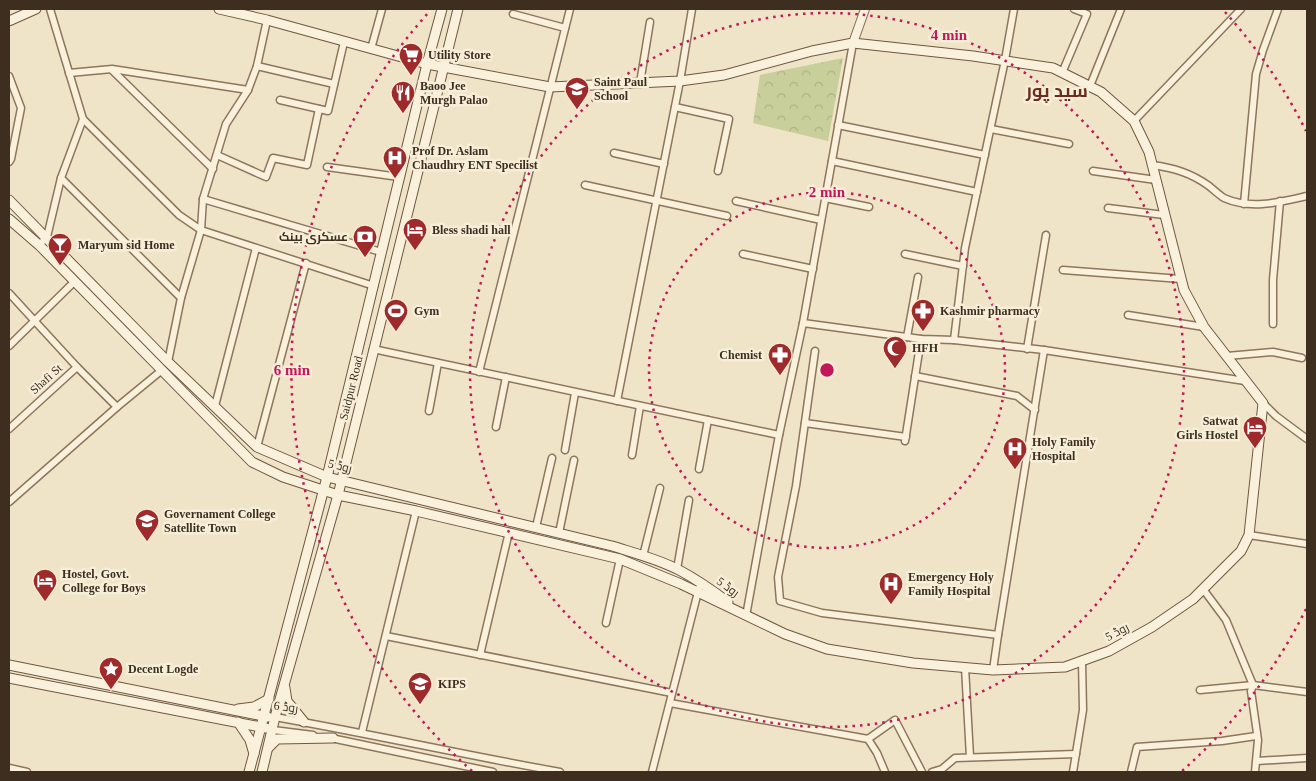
<svg xmlns="http://www.w3.org/2000/svg" width="1316" height="781" viewBox="0 0 1316 781" font-family="'Times New Roman',Cairo,serif">
<style>
.park{fill:url(#park-crowns)}
.lines{fill:none;stroke-linecap:round;stroke-linejoin:round}
.minor-casing{stroke:#8d765c;stroke-width:9}
.tertiary-casing{stroke:#8d765c;stroke-width:10}
.secondary-casing{stroke:#6f573f;stroke-width:11}
.minor{stroke:#faf1dc;stroke-width:6}
.tertiary{stroke:#faf1dc;stroke-width:8}
.secondary{stroke:#faf1dc;stroke-width:9}
.ring{fill:none;stroke:#c2185b;stroke-width:2.5;stroke-dasharray:2.5 5}
.labels{text-anchor:middle;stroke-width:5;stroke-linejoin:round;paint-order:stroke}
.poi-label{font-size:12px;font-weight:bold;fill:#3d2e20;stroke:#f7eed8;text-anchor:start}
.street-label{font-size:12px;fill:#3d2e20;stroke:#f7eed8}
.district-label{font-size:18px;font-weight:bold;fill:#6b2e1e;stroke:#f7eed8}
.centre{fill:#c2185b;stroke:#f7eed8;stroke-width:2.5}
.ring-label{font-size:15px;text-anchor:middle;font-weight:bold;fill:#c2185b;stroke:#f7eed8;stroke-width:5;stroke-linejoin:round;paint-order:stroke}
</style>
<defs>
<pattern id="park-crowns" width="20" height="18" patternUnits="userSpaceOnUse" patternTransform="scale(1.25)"><rect width="20" height="18" fill="#c9cf9b"/><path d="M2 6a3 3 0 1 1 6 0M12 15a3 3 0 1 1 6 0" fill="none" stroke="#aeb285"/></pattern>
</defs>
<rect width="100%" height="100%" fill="#f0e4c8"/>
<polygon class="park" points="843,58 828,141 753,123 760,75"/>
<g class="lines">
<defs>
<g id="minor">
<polyline points="513,14 565,28"/>
<polyline points="371,49 382,9"/>
<polyline points="257,66 334,84"/>
<polyline points="112,70 213,169"/>
<polyline points="69,73 112,69 248,90"/>
<polyline points="1062,73 1087,14 1074,9"/>
<polyline points="9,76 21,108 11,159 9,162"/>
<polyline points="640,83 650,22"/>
<polyline points="1090,86 1121,9"/>
<polyline points="280,100 328,111 344,42"/>
<polyline points="675,107 729,119 718,171"/>
<polyline points="83,119 179,215 201,230 374,286"/>
<polyline points="1134,121 1241,9"/>
<polyline points="838,125 985,155"/>
<polyline points="991,129 1069,144"/>
<polyline points="614,153 664,164"/>
<polyline points="217,155 266,177 273,158 307,165 319,109"/>
<polyline points="832,161 977,192"/>
<path d="M1152,165c22,3 39,8 57,21 5,4 10,9 15,12 27,12 56,4 83,-2"/>
<polyline points="327,167 399,177"/>
<polyline points="1093,171 1156,180"/>
<polyline points="61,178 181,298"/>
<polyline points="585,185 727,216"/>
<polyline points="825,198 869,207"/>
<polyline points="203,199 381,252"/>
<polyline points="736,201 821,220"/>
<polyline points="1244,204 1256,74 1263,50 1278,9"/>
<polyline points="1108,208 1164,215"/>
<polyline points="39,245 47,237 61,178 83,119 50,9"/>
<polyline points="743,254 813,269"/>
<polyline points="905,254 963,266"/>
<polyline points="1063,270 1181,279"/>
<polyline points="9,293 77,367 117,407"/>
<polyline points="1128,315 1204,327"/>
<polyline points="803,323 921,339 954,340 1044,350 1245,381"/>
<polyline points="1273,324 1273,280 1280,201"/>
<polyline points="907,337 918,277"/>
<polyline points="954,340 965,248 1005,60 1014,9"/>
<polyline points="9,346 74,282"/>
<polyline points="373,349 779,435"/>
<polyline points="1027,349 1046,235"/>
<polyline points="815,351 796,486 778,577 780,601 822,613 998,635"/>
<polyline points="1227,356 1273,352 1302,358"/>
<polyline points="168,362 181,298 201,230 203,199 226,124 248,90 257,66 267,20"/>
<polyline points="479,372 570,9"/>
<polyline points="915,376 1017,396 1035,410"/>
<polyline points="617,401 680,81 692,9"/>
<polyline points="1263,403 1276,416 1307,439"/>
<polyline points="215,406 256,248"/>
<polyline points="429,411 438,363"/>
<polyline points="805,423 906,437"/>
<polyline points="496,427 506,377"/>
<polyline points="9,429 77,367"/>
<polyline points="905,441 921,339"/>
<polyline points="257,447 306,263"/>
<polyline points="565,450 575,393"/>
<polyline points="632,455 640,406"/>
<polyline points="699,469 708,420"/>
<polyline points="9,502 117,407 162,370"/>
<polyline points="536,527 552,458"/>
<polyline points="559,533 574,460"/>
<polyline points="1249,535 1307,544"/>
<polyline points="643,556 660,488"/>
<polyline points="677,569 689,500"/>
<polyline points="1203,589 1226,620 1253,685 1251,691 1258,740 1255,772"/>
<polyline points="746,616 779,435 803,323 853,43"/>
<polyline points="606,623 620,559"/>
<polyline points="386,636 672,693"/>
<polyline points="480,655 509,532"/>
<polyline points="965,667 970,757"/>
<polyline points="993,670 998,635 1044,350"/>
<polyline points="1200,690 1253,685 1307,692"/>
<polyline points="670,703 868,739 895,720 922,772"/>
<path d="M275,717c96,17 190,38 285,55"/>
<polyline points="273,730 313,735"/>
<polyline points="362,732 416,511"/>
<polyline points="331,738 493,772"/>
<polyline points="868,739 877,753 885,772"/>
<polyline points="1257,761 1307,758"/>
<polyline points="9,768 27,772"/>
<polyline points="652,772 699,588"/>
<polyline points="932,772 942,769 955,758 1076,754"/>
<polyline points="1073,772 1083,710 1082,661"/>
<polyline points="1131,772 1137,747 1222,741 1256,736"/>
</g>
<polyline id="tertiary" points="853,43 865,9"/>
<g id="secondary">
<polyline points="9,21 36,9"/>
<path d="M9,200l159,162 89,85 70,30 285,69c22,7 46,13 67,24 17,9 33,20 49,32"/>
<polyline points="9,219 39,245 252,462 283,477 338,495 416,511 620,559 681,584 785,634 827,649 913,663 993,670 1065,667 1109,651 1152,627 1193,599 1241,551 1249,535 1263,403 1204,327 1184,290 1149,152 1134,121 1101,92 1053,68 973,56 853,43 812,51 724,75 680,81 550,87 427,64 267,20 219,9"/>
<polyline points="9,665 268,717"/>
<polyline points="9,678 266,728"/>
<polyline points="285,688 287,701 304,722"/>
<polyline points="238,709 254,707 269,699"/>
<polyline points="238,722 250,740 254,754"/>
<polyline points="269,747 277,739 333,738"/>
<polyline points="249,772 327,477 427,64 442,9"/>
<polyline points="262,772 275,717 338,495 458,9"/>
</g>
</defs>
<use href="#minor" class="minor-casing"/>
<use href="#tertiary" class="tertiary-casing"/>
<use href="#secondary" class="secondary-casing"/>
<use href="#minor" class="minor"/>
<use href="#tertiary" class="tertiary"/>
<use href="#secondary" class="secondary"/>
</g>
<g class="ring">
<circle cx="827" cy="370" r="178"/>
<circle cx="827" cy="370" r="357"/>
<path d="M1306 609A535 535 0 0 1 1182 771M472 771A535 535 0 0 1 429 12M1225 12A535 535 0 0 1 1306 131"/>
</g>
<defs>
<symbol id="supermarket-pin" viewBox="-11 -11 22 30"><path d="M0 17L-7.5 6A9.5 9.5 0 1 1 7.5 6Z" fill="#9e2a2b" stroke="#f7eed8"/><path d="M-6-5.5h2.5l.6 2H6L4.5 2H-2.5L-4.4-4H-6ZM-1.5 3.2a1.3 1.3 0 1 0 .1 0ZM3 3.2a1.3 1.3 0 1 0 .1 0Z" fill="#fff"/></symbol>
<symbol id="school-pin" viewBox="-11 -11 22 30"><path d="M0 17L-7.5 6A9.5 9.5 0 1 1 7.5 6Z" fill="#9e2a2b" stroke="#f7eed8"/><path d="M0-5L7-2L0 1L-7-2ZM-4 1L0 2.5L4 1V4Q0 6-4 4Z" fill="#fff"/></symbol>
<symbol id="restaurant-pin" viewBox="-11 -11 22 30"><path d="M0 17L-7.5 6A9.5 9.5 0 1 1 7.5 6Z" fill="#9e2a2b" stroke="#f7eed8"/><path d="M-5-6h1v4h1v-4h1v4h1v-4h1v5L-1.5 .5V6h-2V.5L-5-1ZM5-6V6H3V1.5H1.5Q1.5-4 5-6Z" fill="#fff"/></symbol>
<symbol id="hospital-pin" viewBox="-11 -11 22 30"><path d="M0 17L-7.5 6A9.5 9.5 0 1 1 7.5 6Z" fill="#9e2a2b" stroke="#f7eed8"/><path d="M-5-5h3v3.5h4V-5h3V5h-3V1.5h-4V5h-3Z" fill="#fff"/></symbol>
<symbol id="hotel-pin" viewBox="-11 -11 22 30"><path d="M0 17L-7.5 6A9.5 9.5 0 1 1 7.5 6Z" fill="#9e2a2b" stroke="#f7eed8"/><path d="M-6-4.5h1.5V1H6V5H4.5V3h-9V5H-6ZM-4 0a1.8 1.8 0 1 1 3.6 0ZM.5 0V-2.5h3Q6-2.5 6 0Z" fill="#fff"/></symbol>
<symbol id="bank-pin" viewBox="-11 -11 22 30"><path d="M0 17L-7.5 6A9.5 9.5 0 1 1 7.5 6Z" fill="#9e2a2b" stroke="#f7eed8"/><path d="M-6-4H6V4H-6ZM0-2.3a2.3 2.3 0 1 0 0 4.6a2.3 2.3 0 1 0 0-4.6Z" fill="#fff"/></symbol>
<symbol id="bar-pin" viewBox="-11 -11 22 30"><path d="M0 17L-7.5 6A9.5 9.5 0 1 1 7.5 6Z" fill="#9e2a2b" stroke="#f7eed8"/><path d="M-6-5H6L.8 .8V4.5H3.5V6h-7V4.5H-.8V.8Z" fill="#fff"/></symbol>
<symbol id="stadium-pin" viewBox="-11 -11 22 30"><path d="M0 17L-7.5 6A9.5 9.5 0 1 1 7.5 6Z" fill="#9e2a2b" stroke="#f7eed8"/><path d="M0-5a6.5 5 0 1 0 0 10a6.5 5 0 1 0 0-10ZM-3.5-1.8h7v3.6h-7Z" fill="#fff"/></symbol>
<symbol id="pharmacy-pin" viewBox="-11 -11 22 30"><path d="M0 17L-7.5 6A9.5 9.5 0 1 1 7.5 6Z" fill="#9e2a2b" stroke="#f7eed8"/><path d="M-2-6h4v4h4v4h-4v4h-4v-4h-4v-4h4Z" fill="#fff"/></symbol>
<symbol id="mosque-pin" viewBox="-11 -11 22 30"><path d="M0 17L-7.5 6A9.5 9.5 0 1 1 7.5 6Z" fill="#9e2a2b" stroke="#f7eed8"/><path d="M3.5-4.9A6 6 0 1 0 3.5 4.9A5 5 0 1 1 3.5-4.9Z" fill="#fff"/></symbol>
<symbol id="university-pin" viewBox="-11 -11 22 30"><path d="M0 17L-7.5 6A9.5 9.5 0 1 1 7.5 6Z" fill="#9e2a2b" stroke="#f7eed8"/><path d="M0-5L7-2L0 1L-7-2ZM-4 1L0 2.5L4 1V4Q0 6-4 4Z" fill="#fff"/></symbol>
<symbol id="sight-pin" viewBox="-11 -11 22 30"><path d="M0 17L-7.5 6A9.5 9.5 0 1 1 7.5 6Z" fill="#9e2a2b" stroke="#f7eed8"/><path d="M0-6L1.8-2.2L6-1.7L2.9 1.2L3.7 5.4L0 3.3L-3.7 5.4L-2.9 1.2L-6-1.7L-1.8-2.2Z" fill="#fff"/></symbol>
</defs>
<g fill-rule="evenodd">
<use href="#supermarket-pin" x="397" y="41" width="28" height="38"/>
<use href="#school-pin" x="563" y="75" width="28" height="38"/>
<use href="#restaurant-pin" x="389" y="79" width="28" height="38"/>
<use href="#hospital-pin" x="381" y="144" width="28" height="38"/>
<use href="#hotel-pin" x="401" y="216" width="28" height="38"/>
<use href="#bank-pin" x="351" y="223" width="28" height="38"/>
<use href="#bar-pin" x="46" y="231" width="28" height="38"/>
<use href="#stadium-pin" x="382" y="297" width="28" height="38"/>
<use href="#pharmacy-pin" x="909" y="297" width="28" height="38"/>
<use href="#mosque-pin" x="881" y="334" width="28" height="38"/>
<use href="#pharmacy-pin" x="766" y="341" width="28" height="38"/>
<use href="#hotel-pin" x="1241" y="414" width="28" height="38"/>
<use href="#hospital-pin" x="1001" y="435" width="28" height="38"/>
<use href="#university-pin" x="133" y="507" width="28" height="38"/>
<use href="#hotel-pin" x="31" y="567" width="28" height="38"/>
<use href="#hospital-pin" x="877" y="570" width="28" height="38"/>
<use href="#sight-pin" x="97" y="655" width="28" height="38"/>
<use href="#school-pin" x="406" y="670" width="28" height="38"/>
</g>
<g class="labels">
<g class="poi-label">
<text x="428" y="59">Utility Store</text>
<text x="594" y="86">Saint Paul<tspan x="594" dy="14">School</tspan></text>
<text x="420" y="90">Baoo Jee<tspan x="420" dy="14">Murgh Palao</tspan></text>
<text x="412" y="155">Prof Dr. Aslam<tspan x="412" dy="14">Chaudhry ENT Specilist</tspan></text>
<text x="432" y="234">Bless shadi hall</text>
<text x="348" y="241" text-anchor="end">عسکری بینک</text>
<text x="78" y="249">Maryum sid Home</text>
<text x="414" y="315">Gym</text>
<text x="940" y="315">Kashmir pharmacy</text>
<text x="912" y="352">HFH</text>
<text x="762" y="359" text-anchor="end">Chemist</text>
<text x="1238" y="425" text-anchor="end">Satwat<tspan x="1238" dy="14">Girls Hostel</tspan></text>
<text x="1032" y="446">Holy Family<tspan x="1032" dy="14">Hospital</tspan></text>
<text x="164" y="518">Governament College<tspan x="164" dy="14">Satellite Town</tspan></text>
<text x="62" y="578">Hostel, Govt.<tspan x="62" dy="14">College for Boys</tspan></text>
<text x="908" y="581">Emergency Holy<tspan x="908" dy="14">Family Hospital</tspan></text>
<text x="128" y="673">Decent Logde</text>
<text x="438" y="688">KIPS</text>
</g>
<g class="street-label">
<text transform="translate(46 379) rotate(-42)" y="4">Shafi St</text>
<text transform="translate(351 388) rotate(-76)" y="4">Saidpur Road</text>
<text transform="translate(340 466) rotate(14)" y="4">روڈ 5</text>
<text transform="translate(728 587) rotate(36)" y="4">روڈ 5</text>
<text transform="translate(1117 632) rotate(-28)" y="4">روڈ 5</text>
<text transform="translate(286 707) rotate(8)" y="4">روڈ 6</text>
</g>
<g class="district-label">
<text x="1057" y="97">سید پور</text>
</g>
</g>
<circle cx="827" cy="370" r="8" class="centre"/>
<g class="ring-label">
<text x="949" y="40">4 min</text>
<text x="827" y="197">2 min</text>
<text x="292" y="375">6 min</text>
</g>
<rect width="1316" height="781" fill="none" stroke="#3d2e20" stroke-width="20"/>
</svg>
